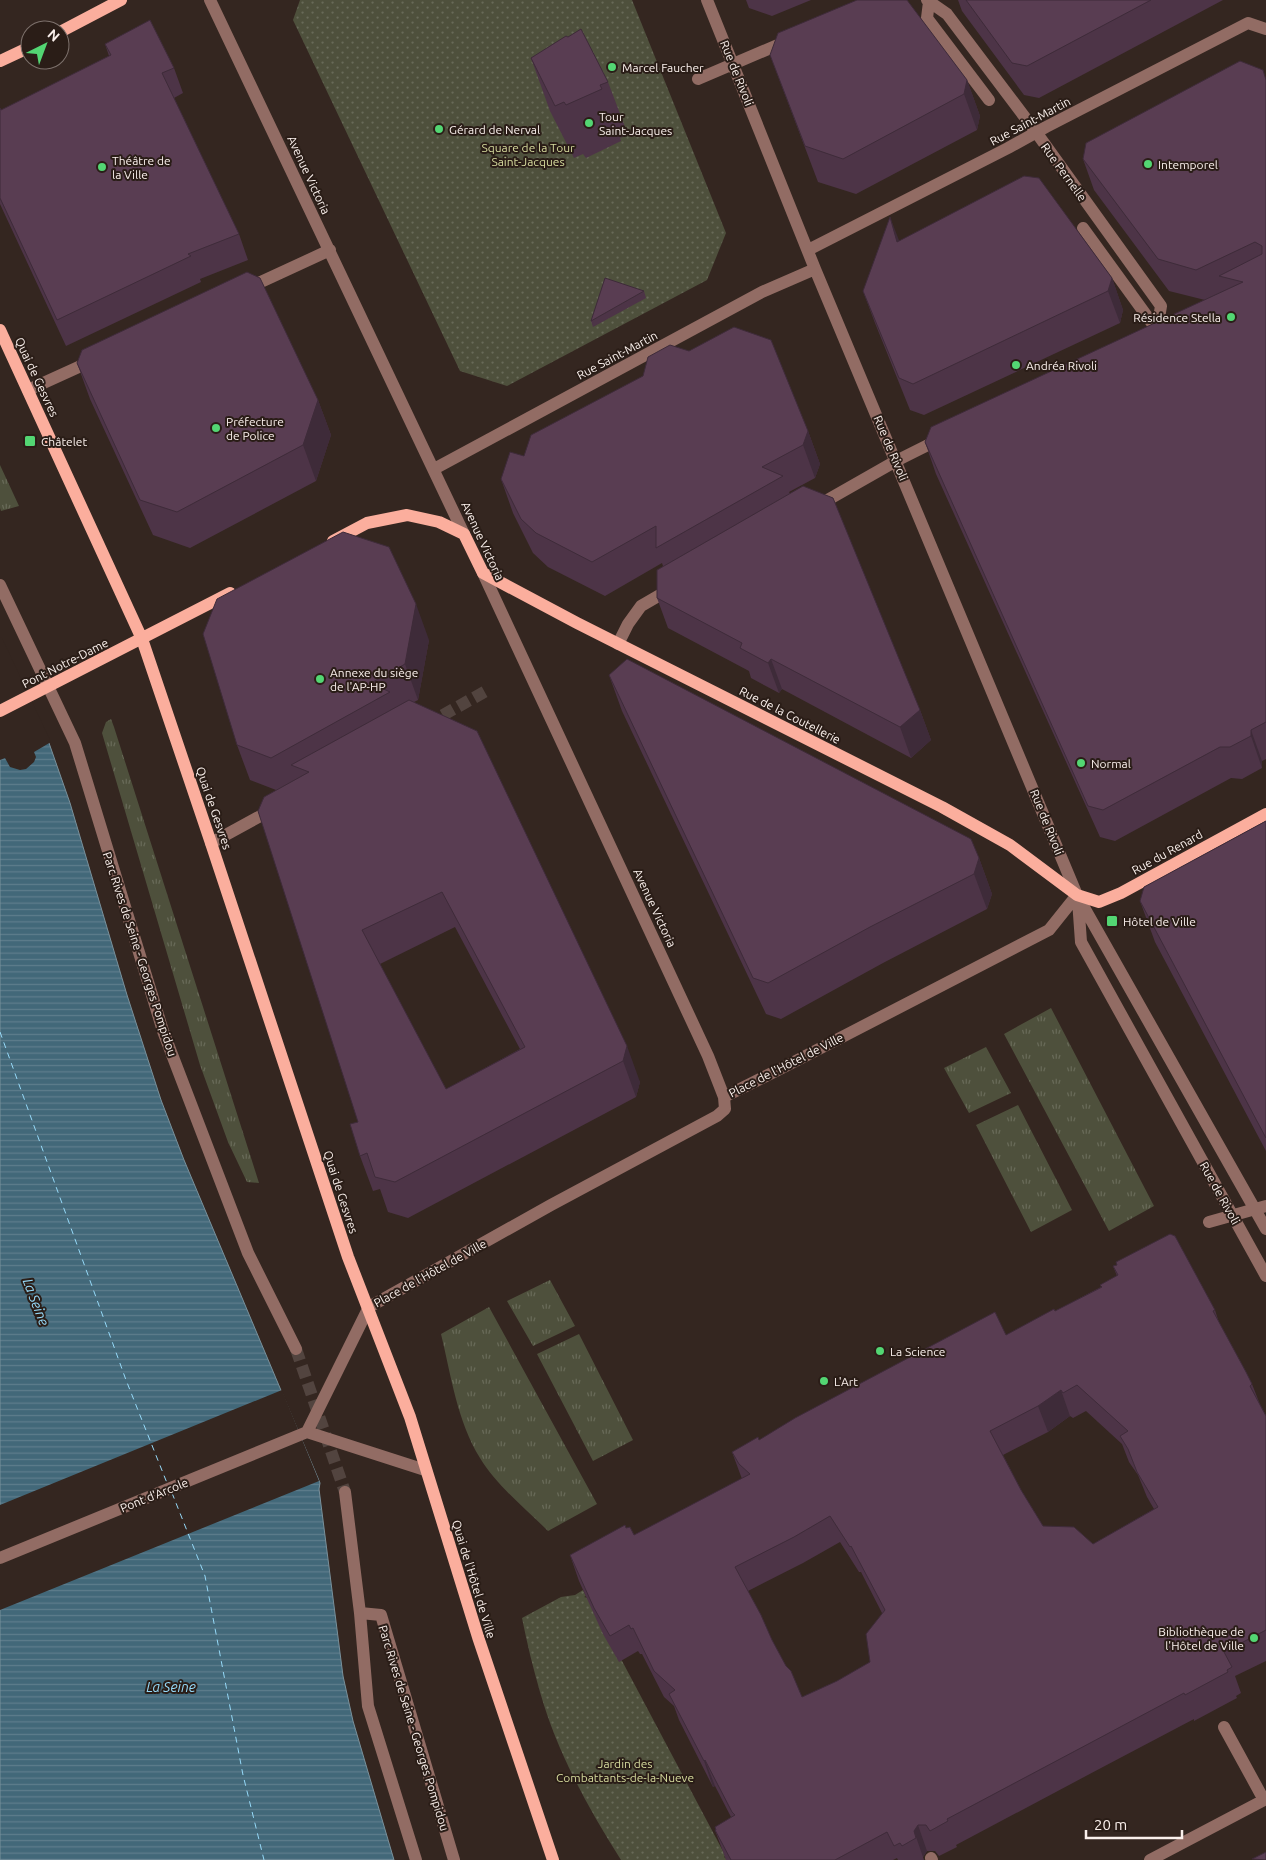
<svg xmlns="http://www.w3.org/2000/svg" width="1266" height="1860" viewBox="0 0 1266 1860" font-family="Ubuntu,sans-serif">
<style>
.grass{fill:url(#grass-tufts)}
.park{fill:url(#park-dots)}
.water{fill:url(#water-rules);stroke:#79919c}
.pier{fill:#342620}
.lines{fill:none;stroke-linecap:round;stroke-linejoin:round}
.ferry{stroke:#96daf9;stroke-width:1;stroke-dasharray:6 5;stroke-linecap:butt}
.minor-tunnel{stroke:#52443f;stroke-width:12;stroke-dasharray:12 6;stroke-linecap:butt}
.minor{stroke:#926c64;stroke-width:12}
.major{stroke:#fbae9d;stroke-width:12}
.wall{fill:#4d3447;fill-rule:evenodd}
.shaded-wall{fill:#3e2b39}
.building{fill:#593d52;stroke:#3e2b39;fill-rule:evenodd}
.poi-dot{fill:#53d673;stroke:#2a1d17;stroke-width:2}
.labels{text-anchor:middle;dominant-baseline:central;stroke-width:4;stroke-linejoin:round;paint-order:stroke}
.poi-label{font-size:12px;fill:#faf0ec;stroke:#2a1d17;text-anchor:start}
.street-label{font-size:12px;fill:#faf0ec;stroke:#2a1d17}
.park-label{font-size:12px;fill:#d5da9d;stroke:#2a1d17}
.water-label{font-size:14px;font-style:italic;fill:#96daf9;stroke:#2a1d17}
</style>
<defs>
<pattern id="grass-tufts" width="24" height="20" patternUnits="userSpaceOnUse" patternTransform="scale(1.25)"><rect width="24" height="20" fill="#4e503c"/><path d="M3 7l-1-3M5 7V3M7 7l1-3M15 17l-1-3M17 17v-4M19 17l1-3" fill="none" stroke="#686a58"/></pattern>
<pattern id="park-dots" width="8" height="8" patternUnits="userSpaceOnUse" patternTransform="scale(1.25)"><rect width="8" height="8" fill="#4e503c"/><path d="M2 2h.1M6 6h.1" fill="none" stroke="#686a58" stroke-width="1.8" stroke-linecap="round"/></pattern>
<pattern id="water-rules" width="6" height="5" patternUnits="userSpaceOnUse" patternTransform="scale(1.25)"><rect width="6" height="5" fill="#426879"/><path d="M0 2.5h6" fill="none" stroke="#5e7e8c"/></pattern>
</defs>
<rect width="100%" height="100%" fill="#342620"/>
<!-- grass -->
<path class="grass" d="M 0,465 L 19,506 L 1,511 L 0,508 Z
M 111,719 L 114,727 L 259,1183 L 247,1182 L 228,1142 L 200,1065 L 102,733 L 106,722 Z
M 1051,1008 L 1154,1206 L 1109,1231 L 1004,1034 Z
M 986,1047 L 1011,1093 L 969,1113 L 944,1068 Z
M 1018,1105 L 1072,1210 L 1031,1232 L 976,1125 Z
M 550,1280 L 575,1326 L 533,1346 L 507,1301 Z
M 489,1307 L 597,1504 L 548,1531 C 525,1508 497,1486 480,1458 C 457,1421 451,1375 441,1334 Z
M 579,1334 L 633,1440 L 593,1461 L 537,1354 Z"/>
<!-- park -->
<path class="park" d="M 300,0 L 632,0 L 726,233 L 707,280 L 507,386 L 460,371 L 293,20 Z
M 583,1590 L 586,1596 L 584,1597 L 588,1598 L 612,1645 L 611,1647 L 621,1659 L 724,1853 L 726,1855 L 724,1857 L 728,1860 L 621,1860 C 588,1808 557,1752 540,1692 C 533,1668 527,1643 522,1618 L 561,1597 L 575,1595 Z"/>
<!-- water -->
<path class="water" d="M 0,639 L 49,743 L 70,803 L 127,995 L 161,1100 L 184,1160 L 320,1483 L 319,1489 L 343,1676 L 353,1721 L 394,1860 L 0,1860 Z"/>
<!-- pier -->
<path class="pier" d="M 0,637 L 2,638 L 51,742 L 34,752 L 36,757 L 34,762 L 26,769 L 20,770 L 10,767 L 5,758 L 0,760 Z
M 282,1390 L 319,1481 L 0,1610 L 0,1505 Z"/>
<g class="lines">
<!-- ferry -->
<path class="ferry" d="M 0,1032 L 126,1380 L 167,1483
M 172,1493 L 205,1576 L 243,1775 L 264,1860"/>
<!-- minor-tunnel -->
<path class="minor-tunnel" d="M 427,724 L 486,691
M 296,1349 L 345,1492"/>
<!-- minor -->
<path class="minor" d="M 210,0 L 464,534
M 707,0 L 815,269 L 1077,895 L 1266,1229
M 927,0 L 947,14 L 1036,132 L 1161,306 L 1157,330
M 929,2 L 927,18 L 989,100
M 698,79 L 787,41
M 1083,228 L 1157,330
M 808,250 L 1008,148 L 1046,127 L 1248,23 L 1266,29
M 248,288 L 330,250
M 28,390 L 94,360
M 434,469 L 762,292 L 815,269
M 817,506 L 896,461 L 940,439
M 0,585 L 75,743 L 163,1031 L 248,1253 L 296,1349
M 618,644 L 628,624 L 641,606 L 672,588
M 211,843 L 275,808
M 1078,900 L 1081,942 L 1266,1276
M 724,1097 L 786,1066 L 1049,930 L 1077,895
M 1209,1222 L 1266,1206
M 307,1432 L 425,1470
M 345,1492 L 360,1613 L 368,1706 L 416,1860
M 0,1558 L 307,1432 L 369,1307 L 551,1205 L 717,1116 L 725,1109 L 724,1097 L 708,1056 L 483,573
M 360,1613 L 381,1615 L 454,1860
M 1224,1727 L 1264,1800
M 931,1858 L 932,1860
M 1150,1860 L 1266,1799"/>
<!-- major -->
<path class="major" d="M 60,32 L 121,0
M 0,61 L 30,47
M 0,330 L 142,639 L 211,843 L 348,1257 L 410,1417 L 478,1637 L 553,1860
M 333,541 L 367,523 L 407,515 L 439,522 L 464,534 L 483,573 L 577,623 L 942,807 L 1010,845 L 1077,895 L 1099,902 L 1121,893 L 1266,814
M 0,711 L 230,593"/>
</g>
<!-- wall -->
<path class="wall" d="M 746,0 L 811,0 L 772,16 L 749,8 Z
M 958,0 L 1223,0 L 1039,98 L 1024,95 L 962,11 Z
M 105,44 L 174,68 L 183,93 L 174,98 L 239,234 L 248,260 L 200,279 L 201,282 L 66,346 L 0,204 L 0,108 L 1,110 L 109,56 Z
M 770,55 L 967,80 L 980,116 L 977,130 L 856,194 L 818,182 Z
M 531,58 L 608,82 L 628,135 L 620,138 L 621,141 L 586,158 L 583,154 L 574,158 L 550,111 Z
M 1266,80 L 1266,759 L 1262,761 L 1262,768 L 1242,779 L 1231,778 L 1115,841 L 1100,837 L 936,474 L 925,442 L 1205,300 L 1169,291 L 1094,190 L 1083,159 Z
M 899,241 L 1112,278 L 1123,310 L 1120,323 L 924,415 L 910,410 L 875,323 L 863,291 Z
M 644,291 L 646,298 L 593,327 L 591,321 Z
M 77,363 L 318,400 L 331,435 L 316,481 L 190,548 L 153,535 L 90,399 Z
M 808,431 L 820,464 L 815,478 L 789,492 L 920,710 L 931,740 L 911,758 L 782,689 L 779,693 L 751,678 L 749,671 L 668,628 L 657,598 L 663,566 L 662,563 L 605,596 L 548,567 L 533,553 L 513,513 L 501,479 L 524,456 Z
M 429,640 L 418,700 L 414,702 L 640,1082 L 636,1097 L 408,1218 L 388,1212 L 380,1189 L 373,1191 L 360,1156 L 358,1122 L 276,790 L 250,780 L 237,745 ZM 455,927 L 520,1049 L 446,1089 L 380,964 Z
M 609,675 L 979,858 L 992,894 L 987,909 L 883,963 L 781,1019 L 766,1014 L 622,711 Z
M 1266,821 L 1266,1151 L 1155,942 L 1140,901 Z
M 1113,1266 L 1215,1310 L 1220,1326 L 1252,1384 L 1259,1402 L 1266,1416 L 1266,1661 L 1235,1676 L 1241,1693 L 1236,1696 L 1237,1698 L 1194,1721 L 1194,1719 L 1101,1768 L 956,1845 L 957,1847 L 939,1856 L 935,1851 L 927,1851 L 923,1857 L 924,1860 L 898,1860 L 897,1858 L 893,1860 L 726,1860 L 715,1830 L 731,1817 L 715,1786 L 713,1787 L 679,1720 L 674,1706 L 664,1697 L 642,1654 L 640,1654 L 638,1651 L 619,1662 L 603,1634 L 579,1581 L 570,1555 L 626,1528 L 634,1535 L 742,1479 L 732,1452 L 1006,1335 L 1055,1311 L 1101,1287 L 1100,1285 L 1117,1276 ZM 1086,1411 L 1122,1444 L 1129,1462 L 1138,1475 L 1147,1497 L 1154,1509 L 1093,1544 L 1043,1526 L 1021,1490 L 1003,1455 L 1048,1432 L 1070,1416 L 1073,1418 ZM 840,1542 L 859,1572 L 861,1572 L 882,1613 L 870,1662 L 837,1681 L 802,1697 L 772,1640 L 748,1591 L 803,1563 Z"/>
<!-- shaded-wall -->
<path class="shaded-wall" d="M 967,80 L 980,116 L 977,130 L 964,94 Z
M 890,217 L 902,248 L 897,242 Z
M 1112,278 L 1123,310 L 1120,323 L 1108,291 Z
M 318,400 L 331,435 L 316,481 L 303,445 Z
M 808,431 L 820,464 L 815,478 L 803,445 Z
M 416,604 L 429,640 L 418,700 L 405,664 Z
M 771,659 L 782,689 L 779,693 L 768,663 Z
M 920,710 L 931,740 L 911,758 L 900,727 Z
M 1251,730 L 1262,761 L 1262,768 L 1251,736 Z
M 979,858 L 992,894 L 987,909 L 974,874 Z
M 627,1046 L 640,1082 L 636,1097 L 623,1061 Z
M 1061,1390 L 1070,1416 L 1048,1432 L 1038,1406 Z
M 705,1760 L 715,1786 L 713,1787 L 704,1761 Z
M 918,1825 L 927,1851 L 923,1857 L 924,1860 L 914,1831 Z"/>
<!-- building -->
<path class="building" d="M 857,0 L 907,0 L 967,80 L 964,94 L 843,159 L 805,146 L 770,55 L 778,33 Z
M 966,0 L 1151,0 L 1027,66 L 1012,63 Z
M 150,20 L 174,68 L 162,73 L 239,234 L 188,254 L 191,256 L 57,320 L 0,198 L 0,108 L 1,110 L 111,55 L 105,44 Z
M 581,29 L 608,82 L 600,85 L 602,89 L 566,105 L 564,102 L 555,106 L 531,58 L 566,36 L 568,37 Z
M 1240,61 L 1263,70 L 1266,80 L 1266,722 L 1251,730 L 1251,736 L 1230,747 L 1220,747 L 1103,810 L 1088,806 L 925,442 L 931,427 L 1243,282 L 1219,276 L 1262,254 L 1262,246 L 1255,242 L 1196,270 L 1158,259 L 1083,159 L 1086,143 Z
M 1024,176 L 1039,178 L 1112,278 L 1108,291 L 913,384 L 899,378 L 863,291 L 890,217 L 897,242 Z
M 247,272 L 260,278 L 318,400 L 303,445 L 177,512 L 140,500 L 77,363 L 82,350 Z
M 605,278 L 644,291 L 591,321 Z
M 734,327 L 771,340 L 808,431 L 803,445 L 762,467 L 783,476 L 656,548 L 656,526 L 592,562 L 536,533 L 521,519 L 501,479 L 510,452 L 524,456 L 531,435 L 643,376 L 648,357 L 670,345 L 689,351 Z
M 803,486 L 833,498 L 920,710 L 900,727 L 771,659 L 768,663 L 740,648 L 742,643 L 657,598 L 657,570 Z
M 343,532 L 389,547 L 416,604 L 405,664 L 371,683 L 390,692 L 271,758 L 237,745 L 203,634 L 217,599 Z
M 627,659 L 971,839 L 979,858 L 974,874 L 870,927 L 768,983 L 753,978 L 609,675 Z
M 409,700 L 477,731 L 627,1046 L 623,1061 L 395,1182 L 375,1177 L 367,1153 L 360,1156 L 350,1124 L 358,1122 L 258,811 L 264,797 L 309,772 L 291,765 ZM 442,892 L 525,1047 L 446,1089 L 362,930 Z
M 1266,821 L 1266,1138 L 1140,901 L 1144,887 Z
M 1170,1234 L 1175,1236 L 1215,1310 L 1213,1311 L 1246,1372 L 1252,1384 L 1250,1386 L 1266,1416 L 1266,1630 L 1224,1652 L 1232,1667 L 1227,1670 L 1228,1672 L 1185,1695 L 1184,1693 L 1092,1742 L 947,1819 L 948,1821 L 930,1831 L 926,1825 L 918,1825 L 914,1831 L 916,1838 L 902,1846 L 900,1843 L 894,1846 L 887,1832 L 835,1860 L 731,1860 L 715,1830 L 716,1830 L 715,1827 L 735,1815 L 732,1812 L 705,1760 L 704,1761 L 669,1694 L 675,1690 L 654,1671 L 633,1628 L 631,1629 L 629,1625 L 610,1636 L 594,1608 L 570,1555 L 625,1525 L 626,1528 L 630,1527 L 634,1535 L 750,1474 L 739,1464 L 732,1452 L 758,1437 L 759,1440 L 795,1418 L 995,1312 L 1006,1335 L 1054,1309 L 1055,1311 L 1102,1287 L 1100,1285 L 1118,1275 L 1113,1266 L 1117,1265 L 1116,1262 ZM 1077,1385 L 1128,1431 L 1120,1436 L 1128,1449 L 1137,1472 L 1158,1507 L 1093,1544 L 1074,1527 L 1043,1526 L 1021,1490 L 990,1431 L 1038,1406 L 1061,1390 L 1063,1393 ZM 830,1516 L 850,1547 L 851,1546 L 885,1610 L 866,1634 L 870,1662 L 837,1681 L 802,1697 L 791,1671 L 786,1666 L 772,1640 L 761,1615 L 735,1567 L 794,1537 Z
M 1266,1852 L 1266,1860 L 1252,1859 Z"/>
<!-- markers -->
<g class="poi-dot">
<circle cx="612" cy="67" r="5"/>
<circle cx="589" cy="123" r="5"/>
<circle cx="439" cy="129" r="5"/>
<circle cx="1148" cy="164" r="5"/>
<circle cx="102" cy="167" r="5"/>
<circle cx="1231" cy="317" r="5"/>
<circle cx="1016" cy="365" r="5"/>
<circle cx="216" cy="428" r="5"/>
<rect x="24" y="435" width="12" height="12" rx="2.5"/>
<circle cx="320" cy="679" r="5"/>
<circle cx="1081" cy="763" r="5"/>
<rect x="1106" y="915" width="12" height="12" rx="2.5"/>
<circle cx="880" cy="1351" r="5"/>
<circle cx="824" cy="1381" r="5"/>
<circle cx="1254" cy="1638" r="5"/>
</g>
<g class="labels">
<!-- poi labels -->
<g class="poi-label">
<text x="622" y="67">Marcel Faucher</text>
<text x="599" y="116">Tour<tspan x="599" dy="14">Saint-Jacques</tspan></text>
<text x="449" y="129">Gérard de Nerval</text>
<text x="112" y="160">Théâtre de<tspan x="112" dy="14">la Ville</tspan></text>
<text x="1158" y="164">Intemporel</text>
<text x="1221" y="317" text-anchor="end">Résidence Stella</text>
<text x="1026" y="365">Andréa Rivoli</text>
<text x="226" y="421">Préfecture<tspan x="226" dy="14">de Police</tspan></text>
<text x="41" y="441">Châtelet</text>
<text x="330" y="672">Annexe du siège<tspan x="330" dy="14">de l'AP-HP</tspan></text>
<text x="1091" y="763">Normal</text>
<text x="1123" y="921">Hôtel de Ville</text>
<text x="890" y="1351">La Science</text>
<text x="834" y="1381">L'Art</text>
<text x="1244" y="1631" text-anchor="end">Bibliothèque de<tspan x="1244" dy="14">l'Hôtel de Ville</tspan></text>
</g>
<!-- street labels -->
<g class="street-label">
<text transform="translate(737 73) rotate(68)">Rue de Rivoli</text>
<text transform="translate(1030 121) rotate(-28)">Rue Saint-Martin</text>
<text transform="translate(1064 172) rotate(54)">Rue Pernelle</text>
<text transform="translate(309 175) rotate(65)">Avenue Victoria</text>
<text transform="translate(617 355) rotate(-28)">Rue Saint-Martin</text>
<text transform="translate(37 377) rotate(65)">Quai de Gesvres</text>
<text transform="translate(891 448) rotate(67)">Rue de Rivoli</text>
<text transform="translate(483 541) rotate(65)">Avenue Victoria</text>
<text transform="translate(65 663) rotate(-27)">Pont Notre-Dame</text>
<text transform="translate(790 715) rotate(27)">Rue de la Coutellerie</text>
<text transform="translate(214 808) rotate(71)">Quai de Gesvres</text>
<text transform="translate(1047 822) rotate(68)">Rue de Rivoli</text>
<text transform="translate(1167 852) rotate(-29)">Rue du Renard</text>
<text transform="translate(655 908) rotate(65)">Avenue Victoria</text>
<text transform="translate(140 954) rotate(72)">Parc Rives de Seine - Georges Pompidou</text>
<text transform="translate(786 1065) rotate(-27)">Place de l'Hôtel de Ville</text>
<text transform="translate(341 1192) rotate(72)">Quai de Gesvres</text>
<text transform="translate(1220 1193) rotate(61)">Rue de Rivoli</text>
<text transform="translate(430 1273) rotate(-29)">Place de l'Hôtel de Ville</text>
<text transform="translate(154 1495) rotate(-22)">Pont d'Arcole</text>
<text transform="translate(474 1579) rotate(73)">Quai de l'Hôtel de Ville</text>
<text transform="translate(414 1728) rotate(73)">Parc Rives de Seine - Georges Pompidou</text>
</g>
<!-- park labels -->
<g class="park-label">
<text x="528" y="147">Square de la Tour<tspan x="528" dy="14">Saint-Jacques</tspan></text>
<text x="625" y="1763">Jardin des<tspan x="625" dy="14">Combattants-de-la-Nueve</tspan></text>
</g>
<!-- water labels -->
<g class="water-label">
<text transform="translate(36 1302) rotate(69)">La Seine</text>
<text x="171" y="1687">La Seine</text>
</g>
</g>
<!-- north arrow -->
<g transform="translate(45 45) rotate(42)"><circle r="24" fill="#2a1d17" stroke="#7d716c"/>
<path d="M0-4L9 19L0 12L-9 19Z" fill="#53d673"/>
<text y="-8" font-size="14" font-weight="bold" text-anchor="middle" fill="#faf0ec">N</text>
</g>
<!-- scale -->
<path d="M1086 1830v8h96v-8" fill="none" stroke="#faf0ec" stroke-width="2.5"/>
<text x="1094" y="1830" font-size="15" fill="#faf0ec" stroke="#2a1d17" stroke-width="4" paint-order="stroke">20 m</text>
</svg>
